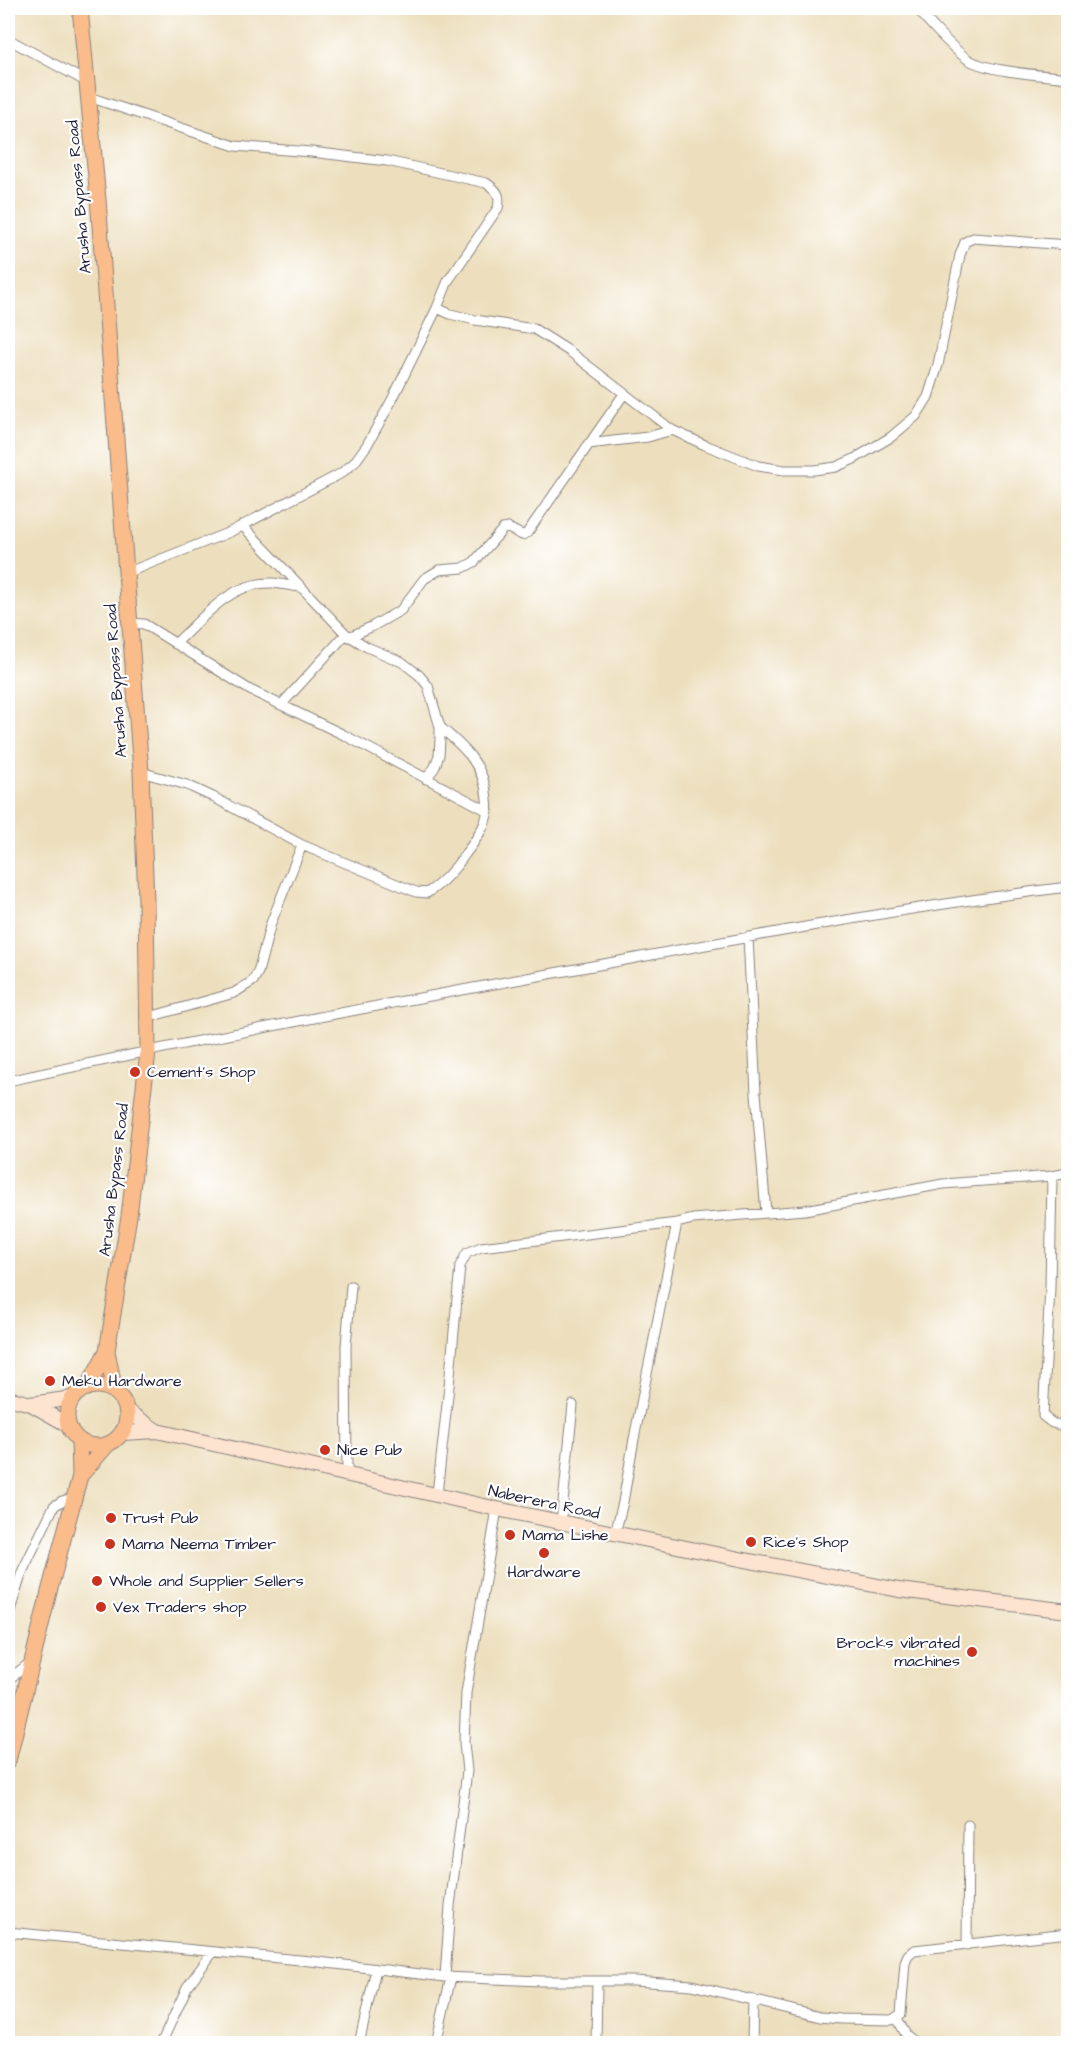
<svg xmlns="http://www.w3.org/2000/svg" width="1076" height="2051" viewBox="0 0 1076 2051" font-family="'Architects Daughter',sans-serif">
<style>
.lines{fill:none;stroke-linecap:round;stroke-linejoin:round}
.street-casing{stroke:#88807c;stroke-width:11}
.secondary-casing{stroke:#88807c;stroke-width:16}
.primary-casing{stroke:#88807c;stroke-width:17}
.street{stroke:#fff;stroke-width:9}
.secondary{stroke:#fde4d1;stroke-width:14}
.primary{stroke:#fabc8b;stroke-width:15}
.poi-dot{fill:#c8321e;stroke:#fff;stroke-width:2}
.labels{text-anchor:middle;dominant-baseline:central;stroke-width:4.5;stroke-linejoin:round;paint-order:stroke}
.street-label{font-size:16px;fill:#22223b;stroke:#fff}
.poi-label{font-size:16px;fill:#22223b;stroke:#fff;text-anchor:start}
</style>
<rect width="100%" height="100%" fill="#fff"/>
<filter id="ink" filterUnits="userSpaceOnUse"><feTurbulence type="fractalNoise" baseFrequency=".0167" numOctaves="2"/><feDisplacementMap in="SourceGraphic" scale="12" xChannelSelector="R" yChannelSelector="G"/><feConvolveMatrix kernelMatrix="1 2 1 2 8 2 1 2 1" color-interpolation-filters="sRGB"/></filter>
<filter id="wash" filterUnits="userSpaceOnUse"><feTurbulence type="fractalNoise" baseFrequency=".008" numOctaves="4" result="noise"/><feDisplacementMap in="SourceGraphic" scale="24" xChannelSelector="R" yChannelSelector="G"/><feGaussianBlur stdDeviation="1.35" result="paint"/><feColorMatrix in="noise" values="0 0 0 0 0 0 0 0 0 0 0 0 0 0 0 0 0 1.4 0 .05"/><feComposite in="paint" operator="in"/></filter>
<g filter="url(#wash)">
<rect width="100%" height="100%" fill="#eddfbd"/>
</g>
<g filter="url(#ink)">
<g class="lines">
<!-- street casing -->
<g class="street-casing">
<path id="street" d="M 917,8 C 927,21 955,51 969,60 C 990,72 1043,75 1068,78
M 8,39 L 87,82
M 89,97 L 235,146 L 311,152 L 387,161 L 486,183 C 497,190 501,195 498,208 L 448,281 L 437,308 L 450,314 L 475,320 L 534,329 L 569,351 L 672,430 L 705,445 L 758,466 L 784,470 L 814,470 L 836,467 L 854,459 L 891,437 L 916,416 L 928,397 L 938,365 L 960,255 L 965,242 L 973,238 L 1068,245
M 588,444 L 648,437 L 672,430
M 242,525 L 346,634 L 367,647 L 402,662 L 419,675 L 428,686 L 440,727 L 440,740 L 439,755 L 435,767 L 426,779
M 126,573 L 230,532 L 340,474 L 354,463 L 367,445 L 392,400 L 437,308
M 129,623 L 144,624 L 250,690 L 344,735 L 488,811
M 349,637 L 373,626 L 401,610 L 424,579 L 439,570 L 463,568 L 474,562 L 503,529 L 508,528 L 522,535 L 527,533 L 624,394
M 175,644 C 203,618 231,581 273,583 C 282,584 291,586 301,587
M 281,705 L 346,634
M 141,772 L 187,785 L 213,797 L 302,845 L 416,892 L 427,893 C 443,883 455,869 466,853 C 473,844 481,833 485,822 C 488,814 488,806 487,799 C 485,766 464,747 440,727
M 748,937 L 756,1093 L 766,1213
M 146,1018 L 234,993 L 253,981 L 258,972 L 271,923 L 302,845
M 8,1081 C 203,1038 401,1001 598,965 C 754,936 911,906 1068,887
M 1052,1176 L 1050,1288 L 1043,1416 L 1052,1423 L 1068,1427
M 347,1474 L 346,1346 L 351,1286
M 437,1494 L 449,1386 L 460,1266 L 467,1253 L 481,1247 L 677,1223 L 693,1219 L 805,1210 L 943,1184 L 1052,1176 L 1068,1173
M 561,1522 L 573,1405
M 615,1534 L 623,1502 L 634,1439 L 677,1223
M 8,1617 L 22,1572 L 54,1506 L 62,1501 L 73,1498
M 8,1680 L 32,1661
M 8,1708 L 16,1724
M 8,1932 L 310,1961 L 445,1977 L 540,1981 L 634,1981 L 692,1985 L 820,2017 L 841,2019 L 892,2020 L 901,2014 L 905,1962 L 908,1955 L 914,1950 L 1068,1933
M 967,1945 L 968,1825
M 445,1977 L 450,1906 L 467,1771 L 464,1743 L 466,1693 L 497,1509
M 897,2018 L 906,2035 L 917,2044
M 161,2044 L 187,1987 L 213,1952
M 359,2044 L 376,1969
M 436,2044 L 451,1977
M 596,2044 L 597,1981
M 752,2044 L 753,2000"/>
</g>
<!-- secondary casing -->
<g class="secondary-casing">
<path id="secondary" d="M 8,1398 L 31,1404 L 68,1425
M 31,1404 L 73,1398
M 126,1410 L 157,1431
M 122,1433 L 157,1431 L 497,1509 L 740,1559 L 899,1590 L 1068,1611"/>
</g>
<!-- primary casing -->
<g class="primary-casing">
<path id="primary" d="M 80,8 L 98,199 L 141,772 L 146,901 L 148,1052 L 129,1216 L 107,1351 L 115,1392
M67 1416a30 30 0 1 1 60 0a30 30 0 1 1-60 0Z
M 87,1388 L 107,1351
M 80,1476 L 108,1444
M 8,1761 L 49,1592 L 80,1476 L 79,1440"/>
</g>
<!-- street -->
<use href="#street" class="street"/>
<!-- secondary -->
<use href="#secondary" class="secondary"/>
<!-- primary -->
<use href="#primary" class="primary"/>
</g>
</g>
<!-- markers -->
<g class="poi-dot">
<circle cx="135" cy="1072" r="6"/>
<circle cx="50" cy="1381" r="6"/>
<circle cx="325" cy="1450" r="6"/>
<circle cx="111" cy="1518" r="6"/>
<circle cx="510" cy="1535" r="6"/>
<circle cx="751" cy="1542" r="6"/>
<circle cx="110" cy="1544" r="6"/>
<circle cx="544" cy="1553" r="6"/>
<circle cx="97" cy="1581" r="6"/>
<circle cx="101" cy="1607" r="6"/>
<circle cx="972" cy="1652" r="6"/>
</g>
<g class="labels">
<!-- street labels -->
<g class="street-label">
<text transform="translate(79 197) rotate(-95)">Arusha Bypass Road</text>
<text transform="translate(116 681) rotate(-94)">Arusha Bypass Road</text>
<text transform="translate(114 1180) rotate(-83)">Arusha Bypass Road</text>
<text transform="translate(544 1502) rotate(12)">Naberera Road</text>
</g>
<!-- poi labels -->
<g class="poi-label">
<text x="147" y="1072">Cement's Shop</text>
<text x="62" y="1381">Meku Hardware</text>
<text x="337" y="1450">Nice Pub</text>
<text x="123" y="1518">Trust Pub</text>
<text x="522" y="1535">Mama Lishe</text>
<text x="763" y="1542">Rice's Shop</text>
<text x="122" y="1544">Mama Neema Timber</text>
<text x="544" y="1572" text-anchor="middle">Hardware</text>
<text x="109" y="1581">Whole and Supplier Sellers</text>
<text x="113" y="1607">Vex Traders shop</text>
<text x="960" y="1643" text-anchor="end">Brocks vibrated<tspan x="960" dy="18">machines</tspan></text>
</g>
</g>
<!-- margin -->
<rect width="1076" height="2051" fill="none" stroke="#fff" stroke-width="30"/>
</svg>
